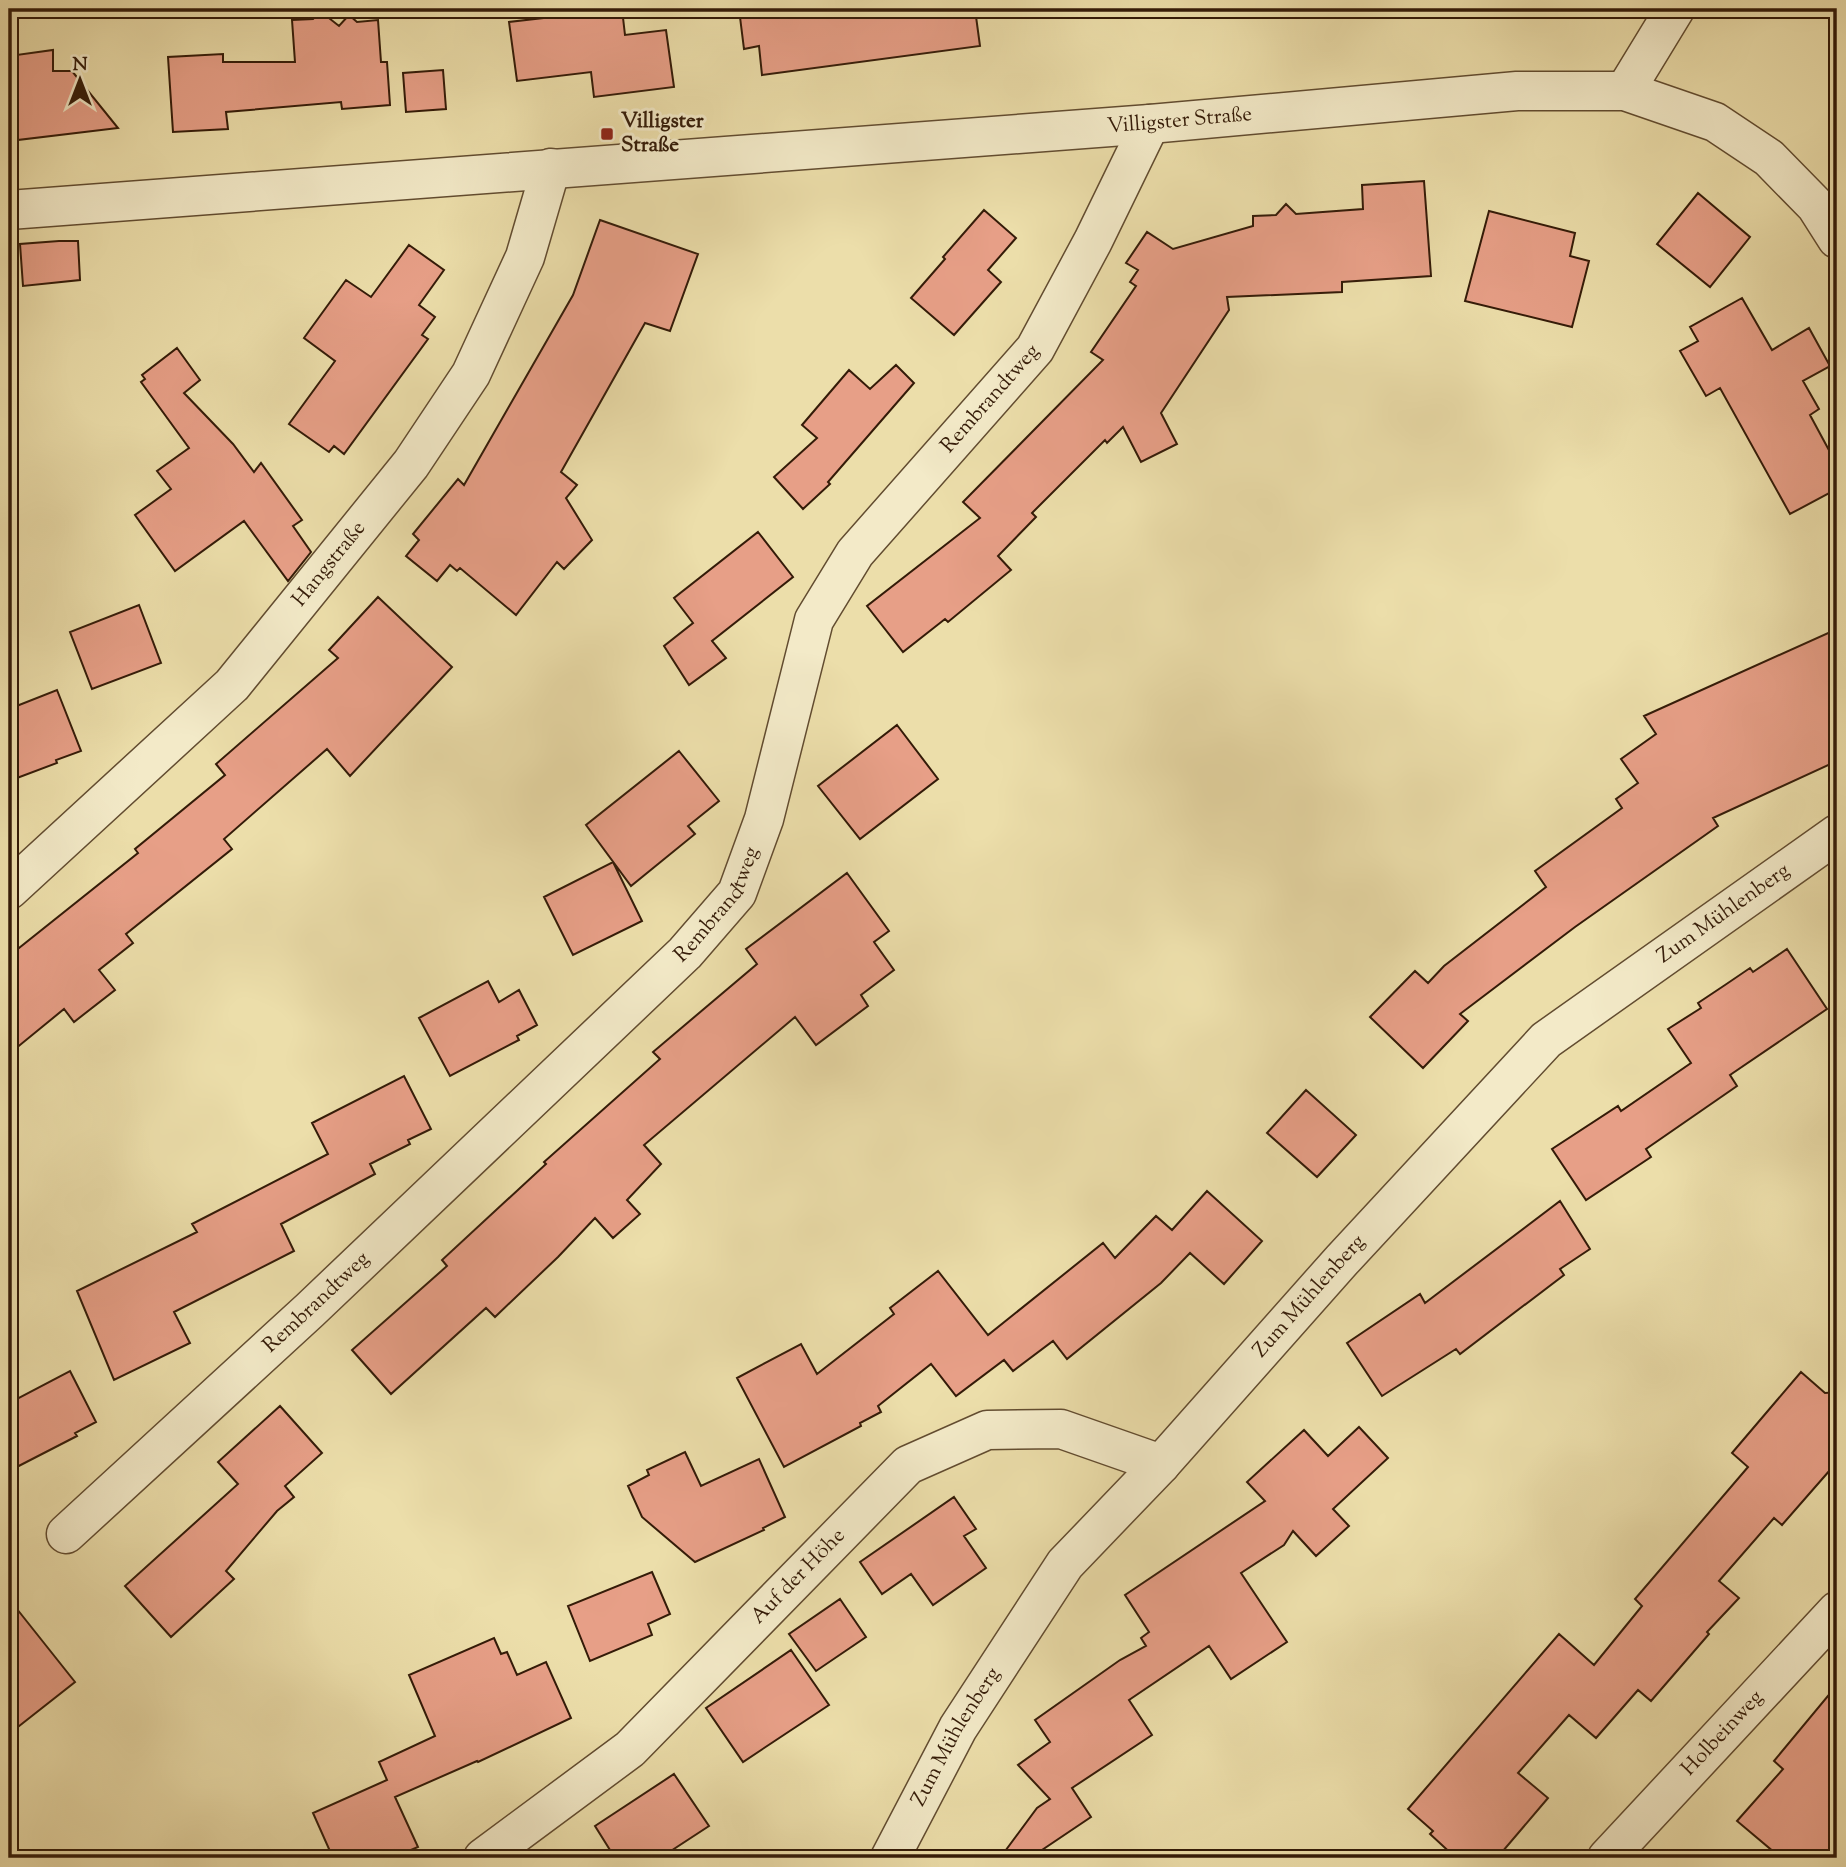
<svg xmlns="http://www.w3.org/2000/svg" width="1846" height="1867" viewBox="0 0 1846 1867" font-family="'Sorts Mill Goudy',serif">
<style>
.building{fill:#e79f87;stroke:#341b08;stroke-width:2}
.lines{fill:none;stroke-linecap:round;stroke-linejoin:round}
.street-casing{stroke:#624c30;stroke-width:41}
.street{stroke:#f3eac8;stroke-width:38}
.poi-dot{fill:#8f2418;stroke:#f3eac8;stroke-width:2.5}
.labels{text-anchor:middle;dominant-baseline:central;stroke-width:6;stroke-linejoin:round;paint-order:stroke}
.street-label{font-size:21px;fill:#341b08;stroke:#f3eac8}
.poi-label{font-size:21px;font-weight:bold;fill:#341b08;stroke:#f3eac8;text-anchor:start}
</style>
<rect width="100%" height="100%" fill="#ecdeaa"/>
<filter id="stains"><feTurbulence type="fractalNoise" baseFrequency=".00286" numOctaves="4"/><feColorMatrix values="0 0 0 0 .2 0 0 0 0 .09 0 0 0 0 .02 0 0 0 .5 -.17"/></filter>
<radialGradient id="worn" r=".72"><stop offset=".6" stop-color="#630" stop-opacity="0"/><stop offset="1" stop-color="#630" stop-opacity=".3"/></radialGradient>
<!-- building -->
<path class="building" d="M 622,9 L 625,35 L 666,30 L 674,87 L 594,97 L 591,72 L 517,81 L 509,22 Z
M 739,9 L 975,9 L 980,46 L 762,75 L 759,46 L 744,49 Z
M 320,11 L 339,26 L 349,15 L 357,22 L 378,20 L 381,62 L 387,62 L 390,105 L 342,109 L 341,102 L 226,112 L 228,129 L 173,132 L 168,57 L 223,54 L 223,62 L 295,62 L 292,20 L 313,19 Z
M 53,50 L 53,71 L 72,71 L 118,128 L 9,141 L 9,56 Z
M 443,70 L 446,109 L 406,112 L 403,73 Z
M 1424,181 L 1431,276 L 1342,282 L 1342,292 L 1227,297 L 1229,310 L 1161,413 L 1177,444 L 1141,462 L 1123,427 L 1107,443 L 1105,440 L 1032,513 L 1036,517 L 998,556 L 1011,570 L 948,622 L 945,619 L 903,652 L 867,606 L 980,518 L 963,502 L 1103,360 L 1091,352 L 1136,286 L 1130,282 L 1138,270 L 1126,263 L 1147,232 L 1173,249 L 1253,226 L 1253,216 L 1276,215 L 1286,204 L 1296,214 L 1363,209 L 1362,185 Z
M 1698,193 L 1750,237 L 1710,287 L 1657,244 Z
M 984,210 L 1016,238 L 988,270 L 1001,282 L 954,335 L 911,298 L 945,259 L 943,257 Z
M 1489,211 L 1575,233 L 1570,256 L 1589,261 L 1572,327 L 1465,301 Z
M 600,220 L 698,254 L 670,331 L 645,323 L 561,472 L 577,485 L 566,498 L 592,540 L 564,569 L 557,562 L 516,615 L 460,568 L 457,571 L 450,565 L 437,581 L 406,556 L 419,540 L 413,534 L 458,479 L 464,485 L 573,295 Z
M 59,241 L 78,241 L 80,280 L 23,286 L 20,244 Z
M 409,245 L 444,270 L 419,305 L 435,317 L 422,335 L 428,339 L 344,454 L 334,446 L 329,452 L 289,424 L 335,361 L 304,338 L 346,280 L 371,297 Z
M 1742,298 L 1772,350 L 1809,328 L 1830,366 L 1803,381 L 1819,409 L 1810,415 L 1837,465 L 1837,489 L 1790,514 L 1720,388 L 1706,396 L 1680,351 L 1698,341 L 1690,327 Z
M 177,348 L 200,380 L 184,393 L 233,444 L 254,472 L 261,463 L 302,520 L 293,526 L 311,552 L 288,581 L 244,521 L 175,571 L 135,515 L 171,489 L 157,471 L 189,448 L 141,382 L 145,379 L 142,375 Z
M 896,365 L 914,383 L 828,482 L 830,484 L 803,509 L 774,477 L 817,438 L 802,425 L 849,370 L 870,389 Z
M 758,532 L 793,577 L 712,641 L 726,658 L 689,685 L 664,646 L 693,623 L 674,598 Z
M 378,597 L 452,667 L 350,776 L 327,749 L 224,839 L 232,849 L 126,934 L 133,943 L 99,970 L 115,990 L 74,1022 L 64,1009 L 9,1054 L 9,956 L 138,853 L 135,849 L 225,775 L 216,764 L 338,658 L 329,650 Z
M 139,605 L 161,663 L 92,689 L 70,632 Z
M 1837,629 L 1837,761 L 1713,818 L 1718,826 L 1575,927 L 1460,1014 L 1468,1021 L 1423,1068 L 1370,1017 L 1415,971 L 1428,983 L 1444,966 L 1546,887 L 1535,871 L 1622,808 L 1616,799 L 1638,783 L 1621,759 L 1656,734 L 1644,716 Z
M 57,690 L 81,751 L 56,760 L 57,763 L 9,781 L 9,709 Z
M 897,725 L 938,779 L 860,839 L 818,786 Z
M 679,751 L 719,801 L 688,826 L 695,834 L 631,886 L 586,825 Z
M 613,862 L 642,921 L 573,955 L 544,897 Z
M 847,873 L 889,931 L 874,942 L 894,970 L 861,995 L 868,1006 L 816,1045 L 795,1017 L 644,1145 L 661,1164 L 627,1200 L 640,1214 L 613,1238 L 595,1218 L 558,1257 L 495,1317 L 486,1308 L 391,1394 L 352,1350 L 447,1266 L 442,1260 L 546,1164 L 544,1162 L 660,1059 L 653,1052 L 757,964 L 746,949 Z
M 1787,949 L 1827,1009 L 1730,1075 L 1737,1086 L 1646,1149 L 1651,1157 L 1586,1200 L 1552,1149 L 1618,1106 L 1621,1111 L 1691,1063 L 1668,1029 L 1701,1008 L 1698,1003 L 1725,985 L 1750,968 L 1753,972 Z
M 488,981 L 499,1002 L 519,990 L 537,1025 L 517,1036 L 519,1040 L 450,1076 L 419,1018 Z
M 404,1076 L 431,1129 L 408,1140 L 410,1144 L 370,1164 L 375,1174 L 281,1224 L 294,1251 L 174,1312 L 190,1343 L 114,1380 L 77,1291 L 197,1232 L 192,1224 L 328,1154 L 312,1123 Z
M 1306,1090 L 1356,1135 L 1317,1177 L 1267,1133 Z
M 1207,1191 L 1262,1241 L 1224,1284 L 1190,1253 L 1161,1283 L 1067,1359 L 1053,1341 L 1013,1371 L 1004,1360 L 956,1396 L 931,1364 L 878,1406 L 881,1412 L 860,1423 L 861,1426 L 784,1467 L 737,1378 L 801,1344 L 817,1374 L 894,1314 L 890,1308 L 938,1271 L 988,1335 L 1103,1243 L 1115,1258 L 1156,1216 L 1172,1230 Z
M 1560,1201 L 1590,1249 L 1560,1269 L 1564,1275 L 1460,1354 L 1456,1349 L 1382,1396 L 1347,1343 L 1420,1294 L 1425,1303 Z
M 70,1371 L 96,1422 L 75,1433 L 77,1436 L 9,1471 L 9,1403 Z
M 1801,1372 L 1825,1393 L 1837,1392 L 1837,1462 L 1782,1525 L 1774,1518 L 1719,1581 L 1739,1598 L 1707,1632 L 1709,1634 L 1651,1701 L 1638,1690 L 1596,1738 L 1569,1715 L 1518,1773 L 1548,1798 L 1497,1858 L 1456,1858 L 1430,1834 L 1433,1831 L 1408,1809 L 1559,1634 L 1594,1665 L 1642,1606 L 1635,1599 L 1748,1467 L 1732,1453 Z
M 280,1406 L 322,1453 L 285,1486 L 294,1497 L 277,1511 L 226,1571 L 234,1579 L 171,1637 L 125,1586 L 238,1484 L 218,1462 Z
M 1359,1427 L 1388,1458 L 1333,1509 L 1349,1526 L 1316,1556 L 1293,1531 L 1284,1545 L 1241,1573 L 1287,1642 L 1231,1679 L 1209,1646 L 1129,1700 L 1152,1735 L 1072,1788 L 1091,1817 L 1030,1858 L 1000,1858 L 1037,1808 L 1050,1799 L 1018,1765 L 1050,1742 L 1035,1720 L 1120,1660 L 1146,1646 L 1141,1638 L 1149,1632 L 1125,1595 L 1265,1501 L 1247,1482 L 1304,1430 L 1328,1456 Z
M 685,1452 L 701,1486 L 759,1459 L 785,1517 L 763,1528 L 764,1530 L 695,1562 L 642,1517 L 628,1486 L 649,1475 L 647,1470 Z
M 954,1497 L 976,1529 L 964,1536 L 986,1568 L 933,1605 L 911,1574 L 882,1594 L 860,1562 Z
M 652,1572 L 670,1614 L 648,1624 L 652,1635 L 590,1661 L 568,1606 Z
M 9,1599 L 75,1682 L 9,1734 Z
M 840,1599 L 866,1637 L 816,1671 L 789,1634 Z
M 494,1638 L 501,1654 L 507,1652 L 517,1675 L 546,1662 L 571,1718 L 478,1762 L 477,1761 L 395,1797 L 418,1847 L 392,1858 L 333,1858 L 313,1813 L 387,1780 L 379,1762 L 435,1736 L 409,1675 Z
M 791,1650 L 829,1705 L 743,1762 L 706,1708 Z
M 1837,1685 L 1837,1858 L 1781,1858 L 1737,1821 L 1783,1769 L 1774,1761 Z
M 674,1774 L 709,1826 L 660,1858 L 615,1858 L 595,1826 Z"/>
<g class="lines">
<!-- street casing -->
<g class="street-casing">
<g id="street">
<path d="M 1625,91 L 1675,9"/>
<path id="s1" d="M 9,210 L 1150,124 L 1517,91 L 1625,91 L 1715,122 L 1769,158 L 1816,206 L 1837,239"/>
<path id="s2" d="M 9,890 L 232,685 L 411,464 L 471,374 L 525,257 L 551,168"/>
<path id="s3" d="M 66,1534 L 310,1310 L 685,953 L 737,893 L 764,819 L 814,620 L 855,553 L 1035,349 L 1093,241 L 1150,124"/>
<path id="s4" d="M 483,1858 L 630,1749 L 908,1465 L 987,1430 L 1061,1429 L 1161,1464"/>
<path id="s5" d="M 890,1858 L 958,1728 L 1065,1564 L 1161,1464 L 1342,1260 L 1546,1040 L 1837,834"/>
<path id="s6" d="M 1607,1858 L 1837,1611"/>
</g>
</g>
<!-- street -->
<use href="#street" class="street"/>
</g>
<!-- markers -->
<rect class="poi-dot" x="600" y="127" width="14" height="14" rx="3.5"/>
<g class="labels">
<!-- street labels -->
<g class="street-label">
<text stroke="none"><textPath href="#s1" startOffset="1174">Villigster Straße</textPath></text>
<text stroke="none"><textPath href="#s3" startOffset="1496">Rembrandtweg</textPath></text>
<text stroke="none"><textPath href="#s2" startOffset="458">Hangstraße</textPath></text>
<text stroke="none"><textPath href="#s3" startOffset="908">Rembrandtweg</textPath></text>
<text stroke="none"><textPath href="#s5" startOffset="1272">Zum Mühlenberg</textPath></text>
<text stroke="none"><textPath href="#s5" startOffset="705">Zum Mühlenberg</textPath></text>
<text stroke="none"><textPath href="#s3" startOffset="341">Rembrandtweg</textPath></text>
<text stroke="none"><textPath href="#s4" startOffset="424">Auf der Höhe</textPath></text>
<text stroke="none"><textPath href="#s6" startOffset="170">Holbeinweg</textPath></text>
<text stroke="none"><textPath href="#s5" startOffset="138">Zum Mühlenberg</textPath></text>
</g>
<!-- poi labels -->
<g class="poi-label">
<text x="621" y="122">Villigster<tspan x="621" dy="24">Straße</tspan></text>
</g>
</g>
<!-- margin -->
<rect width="1846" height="1867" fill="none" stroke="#ecdeaa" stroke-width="35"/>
<rect x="10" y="10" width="1825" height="1846" fill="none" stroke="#341b08" stroke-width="3.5"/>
<rect x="18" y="18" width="1811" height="1832" fill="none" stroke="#341b08" stroke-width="2"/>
<!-- north arrow -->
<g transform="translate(80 80)" stroke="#f3eac8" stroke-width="5" paint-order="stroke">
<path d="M0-5L12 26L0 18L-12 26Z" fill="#341b08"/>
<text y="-10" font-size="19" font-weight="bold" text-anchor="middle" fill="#341b08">N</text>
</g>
<rect width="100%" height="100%" filter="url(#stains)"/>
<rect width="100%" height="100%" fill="url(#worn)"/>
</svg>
